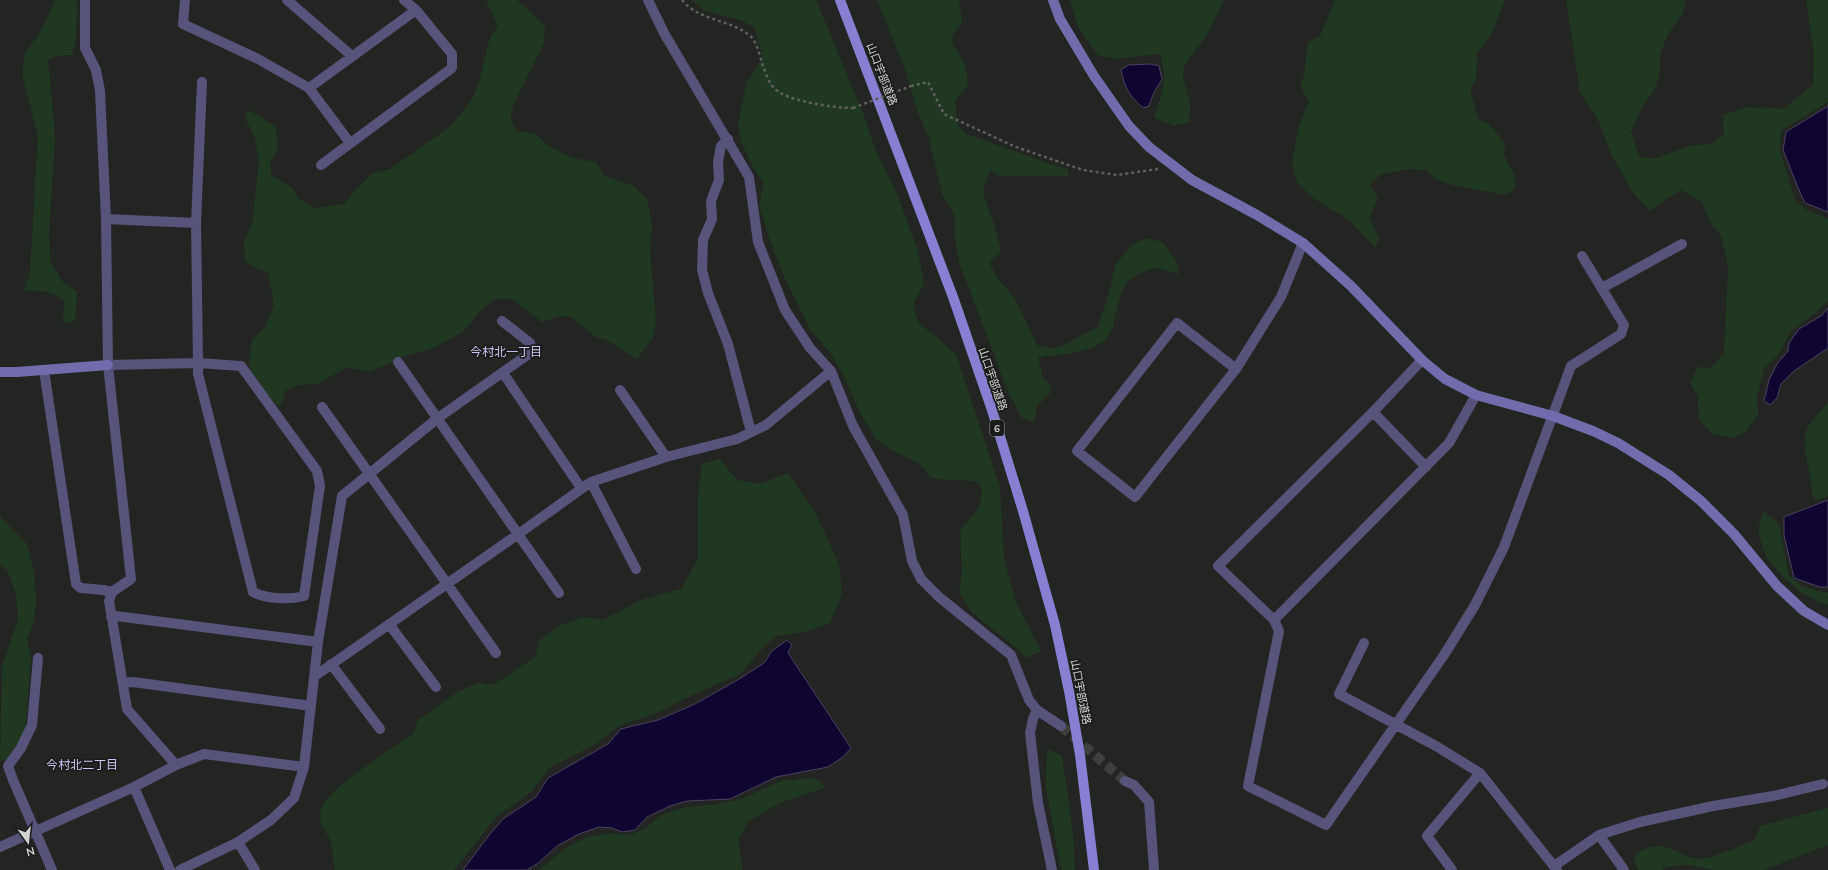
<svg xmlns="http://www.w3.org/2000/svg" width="1828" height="870" viewBox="0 0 1828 870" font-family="Mulish,'Noto Sans JP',sans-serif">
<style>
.green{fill:#203821}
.water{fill:#0f0530;stroke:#4a4361}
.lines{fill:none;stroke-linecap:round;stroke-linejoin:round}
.street-tunnel{stroke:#3d3f3d;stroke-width:10;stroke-dasharray:10 5;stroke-linecap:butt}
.path{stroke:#5e5f5e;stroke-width:2.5;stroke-dasharray:3 3;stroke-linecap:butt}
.street{stroke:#56547b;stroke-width:10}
.secondary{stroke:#716dac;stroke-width:10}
.primary{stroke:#8780d2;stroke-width:10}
.path-bridge{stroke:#5e5f5e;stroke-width:2.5;stroke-dasharray:3 3;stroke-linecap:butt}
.labels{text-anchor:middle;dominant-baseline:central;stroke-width:3.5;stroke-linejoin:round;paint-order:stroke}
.shield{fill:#1a1c1a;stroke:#9b9c9b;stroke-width:1}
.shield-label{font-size:10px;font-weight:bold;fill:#d2d3d2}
.street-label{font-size:11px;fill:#d2d3d2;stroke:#1a1c1a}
.neighbourhood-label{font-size:12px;fill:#cac9f5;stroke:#1a1c1a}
</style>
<rect width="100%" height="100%" fill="#232523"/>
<!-- green -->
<path class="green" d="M 55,0 L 77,0 L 76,38 L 72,55 L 56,56 L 48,60 L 55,136 L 49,233 L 50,261 L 62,281 L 77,292 L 75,321 L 63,323 L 64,301 C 51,289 40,291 24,291 L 30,272 L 38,136 L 22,74 L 25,54 L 42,29 Z
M 486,0 L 517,0 L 545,26 L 544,43 L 514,103 L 510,119 L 517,131 L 534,133 L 549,146 L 573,158 L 596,162 L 604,176 L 632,185 L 647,199 L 652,225 L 650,251 L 656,323 L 652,339 L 637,359 L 607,340 L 596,337 L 570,317 L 559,316 L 542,322 L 512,299 L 495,299 L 479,312 L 464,331 L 434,348 L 405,356 L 370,372 L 347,367 L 318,384 L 297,385 L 285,391 L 282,403 L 278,406 L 253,380 L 249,364 L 252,340 L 265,328 L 274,305 L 268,272 L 256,268 L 245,261 L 244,241 L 252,225 L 259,163 L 255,138 L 245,118 L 248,110 L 261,117 L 276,127 L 278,148 L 270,163 L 271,175 L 291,187 L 299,199 L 315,208 L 344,204 L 358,187 L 373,173 L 390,169 L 451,126 L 472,99 L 479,82 L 490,37 L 498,26 Z
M 692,0 L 816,0 L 863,113 L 876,151 L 896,191 L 918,251 L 924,284 L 913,304 L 918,322 L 956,354 L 1000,488 L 1004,559 L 1016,602 L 1041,651 L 1026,658 L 1017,649 L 972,612 L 959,593 L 962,574 L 960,531 L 980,506 L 982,489 L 975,481 L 949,480 L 931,478 L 919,463 L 895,452 L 877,440 L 860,413 L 844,376 L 832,355 L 810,329 L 785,279 L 771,243 L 759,205 L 764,183 L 755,171 L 741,142 L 738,124 L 747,82 L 763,58 L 755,29 L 743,21 L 703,10 Z
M 877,0 L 959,0 L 962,22 C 945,43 954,43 964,63 C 967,69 967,78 968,85 L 955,101 L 957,124 L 966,134 L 1068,170 L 1068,176 L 999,176 L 991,170 C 977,194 987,201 994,224 C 997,233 998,242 1001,251 L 989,263 L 1000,281 L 1015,299 L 1037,345 L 1052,349 L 1062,346 L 1098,327 L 1110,290 L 1115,265 L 1132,245 L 1146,238 L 1162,242 L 1177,262 L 1179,274 L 1156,268 L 1140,273 L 1126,283 L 1119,299 L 1113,327 L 1106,340 L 1094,347 L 1068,354 L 1038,357 L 1043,378 L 1050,384 L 1051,392 L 1037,406 L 1034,422 L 1022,418 L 1009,394 L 959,262 L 955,237 L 955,216 L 942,194 L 929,138 L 918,113 L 906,72 Z
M 1070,0 L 1224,0 L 1207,35 L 1184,66 L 1183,77 L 1190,102 L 1189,122 L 1174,126 L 1154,117 C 1163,92 1167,80 1160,54 L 1115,59 L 1098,55 L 1077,25 Z
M 1335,0 L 1505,0 L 1492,33 L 1477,54 L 1476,80 L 1470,89 L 1478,119 L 1489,124 L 1505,143 L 1504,155 L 1515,176 L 1515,188 L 1505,195 L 1452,185 L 1435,179 L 1427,170 L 1410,169 L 1381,174 L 1370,185 L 1378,198 L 1369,218 L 1379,239 L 1375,247 L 1349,220 L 1313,198 L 1297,182 L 1292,163 L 1299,125 L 1309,102 L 1301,87 L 1305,70 L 1308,43 L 1320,36 Z
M 1566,0 L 1686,0 L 1682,14 L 1667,36 L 1660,55 L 1660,68 L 1656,88 L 1642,107 L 1631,131 L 1639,157 L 1654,159 L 1692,145 L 1712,144 L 1724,134 L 1723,115 L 1748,107 L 1783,109 L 1813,85 L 1814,53 L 1806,0 L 1828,0 L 1828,102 L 1781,131 L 1780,151 L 1795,200 L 1806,210 L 1828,219 L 1828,300 L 1817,312 L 1791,331 L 1779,354 L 1764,369 L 1757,397 L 1758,414 L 1747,431 L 1733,438 L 1712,434 L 1699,419 L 1698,396 L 1690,383 L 1698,367 L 1710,368 L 1724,353 L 1728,267 L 1722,237 L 1712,225 L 1702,202 L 1681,190 L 1649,211 L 1632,191 L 1611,154 L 1600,124 L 1580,92 Z
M 1828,402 L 1828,496 L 1816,500 L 1812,495 C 1813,474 1801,454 1806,432 C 1807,425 1823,408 1828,402 Z
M 720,459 L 737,480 L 760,484 L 788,473 L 815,512 L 839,564 L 842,594 L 830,623 L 805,632 L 776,636 L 761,650 L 740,674 L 692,695 L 655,714 L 620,725 L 596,744 L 550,767 L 531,792 L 496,817 L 454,870 L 335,870 C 333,861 333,852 331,843 C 327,828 318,830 321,809 C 324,791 397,745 414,733 L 418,720 L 459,691 L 479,683 L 493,685 L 535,657 L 540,640 L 561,625 L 583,617 L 603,620 L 641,600 L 681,589 L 698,559 L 698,495 L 702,464 Z
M 1763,511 L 1779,524 L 1789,576 L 1803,587 L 1828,593 L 1828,605 L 1819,602 L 1801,592 L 1783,577 L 1766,557 L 1758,530 Z
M 0,516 L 27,544 L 34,571 L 36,601 L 34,620 L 27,640 L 31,657 L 24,747 L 15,757 L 0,761 L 2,667 L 18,619 L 16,594 L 8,572 L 0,564 Z
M 1047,749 L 1062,756 L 1073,833 L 1075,870 L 1061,870 L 1046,788 Z
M 814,778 L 826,787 L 780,803 L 749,821 L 738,840 L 743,870 L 539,870 L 564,849 L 587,837 L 609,833 L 630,835 L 646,828 L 663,814 L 687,807 L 718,804 L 741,799 L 781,781 Z
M 1828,808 L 1828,845 L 1764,870 L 1715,870 L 1688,865 L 1667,867 L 1661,870 L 1639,870 L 1634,862 L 1637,853 C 1641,851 1646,848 1651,847 C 1669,842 1681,857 1698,859 C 1710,860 1742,845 1755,840 L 1760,826 Z"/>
<!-- water -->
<path class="water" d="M 1150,64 L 1159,66 L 1162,79 L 1154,92 L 1149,106 L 1143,108 C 1129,95 1125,89 1121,70 L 1128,65 Z
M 1828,106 L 1828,212 L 1805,203 L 1799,190 L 1783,150 L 1786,132 Z
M 1828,308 L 1828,348 L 1794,371 L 1781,384 L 1777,398 L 1770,405 L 1764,401 L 1769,380 L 1777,364 L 1788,351 L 1789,343 L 1799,329 L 1821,316 Z
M 1828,500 L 1828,587 L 1820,587 L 1794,578 L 1784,535 L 1784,517 Z
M 787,640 L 792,645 L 788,653 L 851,748 L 843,757 L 828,767 L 776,777 L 730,799 L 687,801 L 670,806 L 647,817 L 635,830 L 622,832 L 612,828 L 599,827 L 579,834 L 557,846 L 537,864 L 527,870 L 463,870 L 490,834 L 503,819 L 536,797 L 548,778 L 608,744 L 621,729 L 658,720 L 695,704 L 741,678 L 764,663 L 772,651 Z"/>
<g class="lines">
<!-- street-tunnel -->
<path class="street-tunnel" d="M 1061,726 L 1125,781"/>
<!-- path -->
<path class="path" d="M 682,0 C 699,21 729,19 749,35 C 757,41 760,57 763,66 C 766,73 768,82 774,88 C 785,101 835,108 853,108
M 911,86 L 928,82 L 944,114 L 1016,147 L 1083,170 L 1117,175 L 1158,169"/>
<!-- street -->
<path class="street" d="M 85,0 L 85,48 L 96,70 L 100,91 L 106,219 L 108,365 L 131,579 L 112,592 L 109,601 L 127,709 L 176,765
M 185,0 L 183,24 L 258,59 L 309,88 L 350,143
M 287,0 L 352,56
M 648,0 L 664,33 L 749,177 L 758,242 L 785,310 L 810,348 L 831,371 L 853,426 L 903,515 L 912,561 L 921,579 L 939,597 L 1011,655 L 1029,700 L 1037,710 L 1061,726
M 309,88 L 416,10
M 728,139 L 721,146 L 718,162 L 719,180 L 711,201 L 712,219 L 703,240 L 702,270 L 708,293 L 728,344 L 751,432
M 321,165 L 452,68 L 452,54 L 416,10 L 404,0
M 106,219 L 196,223
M 1602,288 L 1682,244
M 1177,323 L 1236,369 L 1135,497 L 1077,451 Z
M 1422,360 L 1373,412 L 1218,566 L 1274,620 L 1279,631 L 1248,786 L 1326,825 L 1444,655 L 1475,605 L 1504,547 L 1571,366 L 1621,334 L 1624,325 L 1582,256
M 398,362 L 559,593
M 108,365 L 198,363 L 241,366 L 317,471 L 320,486 L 304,596 C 289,600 267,599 253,592 L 198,374 L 198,363 L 196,223 L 202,82
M 1236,369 L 1281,297 L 1303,243
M 44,370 L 76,584 L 81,588 L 103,590 L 112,592
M 503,373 L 581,488
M 620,390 L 666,457
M 322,407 L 496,653
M 1373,412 L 1426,467
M 591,482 L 636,569
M 111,617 L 116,616 L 318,642
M 1274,620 L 1449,443 L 1476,395
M 389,624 L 436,687
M 1364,643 L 1339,694 L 1436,746 L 1480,773 L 1557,870
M 38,658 L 32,725 L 21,748 L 8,766 L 13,780 L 52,870
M 331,664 L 380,729
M 315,676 L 517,535 L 591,482 L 666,457 L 737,439 L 766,425 L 831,371
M 124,683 L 133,682 L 311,706
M 1037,710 L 1033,719 L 1030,733 L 1038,803 L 1052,870
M 1125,781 L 1134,785 L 1149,802 L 1154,870
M 134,787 L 170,870
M 1599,835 L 1624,870
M 238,842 L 255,870
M 0,847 L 134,787 L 176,765 L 204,754 L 304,767
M 1554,866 L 1599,835 L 1640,822 L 1713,806 L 1773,796 L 1823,784
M 180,870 L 238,842 L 271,820 L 294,798 L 304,767 L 318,642 L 342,496 L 438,418 L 533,351 L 530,343 L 502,321
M 1452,870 L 1427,836 L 1480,773"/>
<!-- secondary -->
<path class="secondary" d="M 1053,0 L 1060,19 L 1094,76 L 1129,126 L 1149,147 L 1192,180 L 1257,215 L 1303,243 L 1351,286 L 1422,360 L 1445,379 L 1476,395 L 1553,416 L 1593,431 L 1618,443 L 1669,475 L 1701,501 L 1734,534 L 1777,586 L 1804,611 L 1828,625
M 0,372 L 17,372 L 108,365"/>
<!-- primary -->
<path class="primary" d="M 840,0 L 953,297 L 991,407 L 1023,511 L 1055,625 L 1069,691 L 1080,755 L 1094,870"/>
<!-- path-bridge -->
<path class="path-bridge" d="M 853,108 L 911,86"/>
</g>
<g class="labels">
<!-- shield labels -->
<rect class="shield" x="990" y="420" width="14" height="16" rx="3"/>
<g class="shield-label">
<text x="997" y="428">6</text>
</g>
<!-- street labels -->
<g class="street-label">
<text transform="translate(882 74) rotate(69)">山口宇部道路</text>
<text transform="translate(993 379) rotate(71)">山口宇部道路</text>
<text transform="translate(1081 692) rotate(79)">山口宇部道路</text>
</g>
<!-- neighbourhood labels -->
<g class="neighbourhood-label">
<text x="506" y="351">今村北一丁目</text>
<text x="82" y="764">今村北二丁目</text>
</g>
</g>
<!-- north arrow -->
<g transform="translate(28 842) rotate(165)" stroke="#1a1c1a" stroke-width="3" paint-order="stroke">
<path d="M0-3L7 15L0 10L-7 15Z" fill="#d2d3d2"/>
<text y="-6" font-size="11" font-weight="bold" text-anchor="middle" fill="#d2d3d2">N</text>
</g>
</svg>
